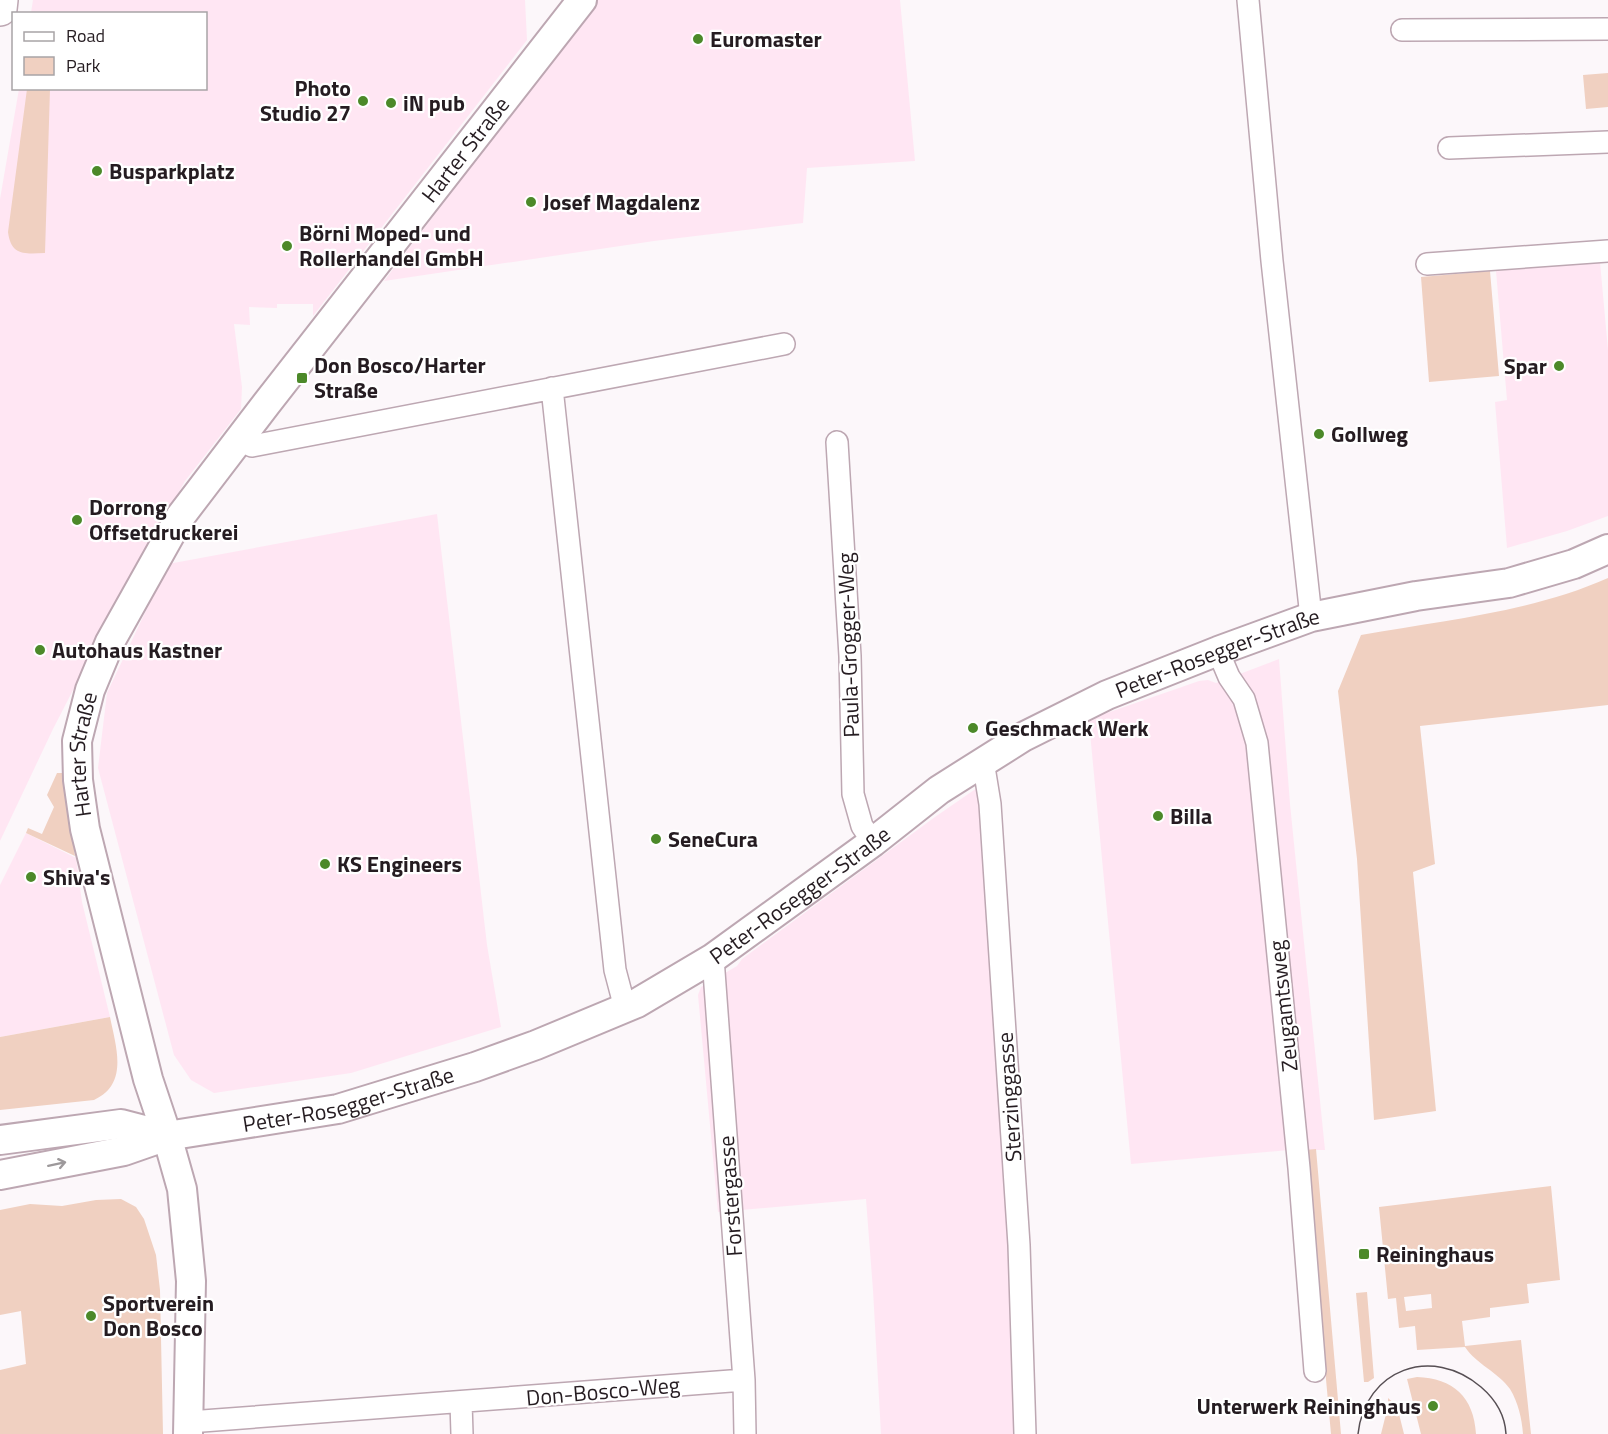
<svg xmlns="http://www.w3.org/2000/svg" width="1608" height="1434" viewBox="0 0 1608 1434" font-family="'Titillium Web',sans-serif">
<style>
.built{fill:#ffe6f3}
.green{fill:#f0d0c1;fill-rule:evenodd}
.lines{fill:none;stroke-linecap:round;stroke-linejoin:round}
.street-casing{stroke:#bda7b2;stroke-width:24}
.secondary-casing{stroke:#bda7b2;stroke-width:32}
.primary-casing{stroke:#bda7b2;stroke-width:36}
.street{stroke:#fff;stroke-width:21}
.secondary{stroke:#fff;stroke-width:28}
.primary{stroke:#fff;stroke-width:33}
.tram{stroke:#574f54;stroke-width:1.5}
.oneway{stroke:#9d999b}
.poi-dot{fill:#4c8929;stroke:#fff;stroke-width:2}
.labels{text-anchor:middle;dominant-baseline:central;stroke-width:4.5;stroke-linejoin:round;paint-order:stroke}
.poi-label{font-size:22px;font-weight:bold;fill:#251c21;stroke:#fff;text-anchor:start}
.street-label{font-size:22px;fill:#251c21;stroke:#fff}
</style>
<rect width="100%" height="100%" fill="#fcf7fa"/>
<!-- built -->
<path class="built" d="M 33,0 L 525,0 L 527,40 L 313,316 L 313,304 L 277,304 L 277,308 L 249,307 L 250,325 L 234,324 L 242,387 L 241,409 L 185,481 L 124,591 L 53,729 L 0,841 L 0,199 L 19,89 L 206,88 L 206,14 L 31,13 Z
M 598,0 L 900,0 L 915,161 L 807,168 L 803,223 L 654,241 L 384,281 Z
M 1600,262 L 1608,350 L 1608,516 L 1567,531 L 1507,548 L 1495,402 L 1507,400 L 1496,271 Z
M 437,514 L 487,945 L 501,1027 L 351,1073 L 214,1093 L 191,1080 L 174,1055 L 98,768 L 107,693 L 168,564 Z
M 1279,659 L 1290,804 L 1325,1150 L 1289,1150 L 1131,1164 L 1089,722 L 1104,714 L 1199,681 L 1208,680 L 1216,683 Z
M 995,779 L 1035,1434 L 881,1434 L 873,1290 L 866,1199 L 718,1212 L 698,995 L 701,987 L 737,966 L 742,959 L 935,817 L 977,788 Z
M 26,833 L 76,858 L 82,902 L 110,1017 L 0,1037 L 0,885 Z"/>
<!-- green -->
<path class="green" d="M 1608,73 L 1608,107 L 1586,109 L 1583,75 Z
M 27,89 L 50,89 L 45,253 C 25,254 11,256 8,232 Z
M 1490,271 L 1499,376 L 1429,382 L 1421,277 Z
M 1608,578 L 1608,705 L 1420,726 L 1435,864 L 1413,872 L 1436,1111 L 1374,1120 L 1357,859 L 1338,691 L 1361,635 C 1443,620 1532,612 1608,578 Z
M 57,773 L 62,773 L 64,778 L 75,856 L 26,833 L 28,828 L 42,834 L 54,807 L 47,795 Z
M 110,1017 C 116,1047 129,1084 94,1100 L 0,1110 L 0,1037 Z
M 1316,1149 L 1341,1434 L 1331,1434 L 1305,1150 Z
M 1551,1186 L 1560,1280 L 1527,1284 L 1529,1303 L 1490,1308 L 1490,1317 L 1462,1321 L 1465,1346 L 1521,1340 L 1531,1434 L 1523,1434 C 1522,1419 1518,1402 1510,1389 C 1498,1372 1476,1364 1465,1347 L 1417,1350 L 1415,1326 L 1399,1328 L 1396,1298 L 1388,1299 L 1379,1207 ZM 1431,1294 L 1432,1308 L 1406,1311 L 1404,1297 Z
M 121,1199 L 136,1207 L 144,1219 L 156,1255 L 160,1290 L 163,1434 L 0,1434 L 0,1370 L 26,1364 L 21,1311 L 0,1315 L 0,1210 L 30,1204 L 62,1206 L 96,1200 Z
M 1367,1292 L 1374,1378 L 1368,1382 L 1364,1382 L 1356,1293 Z
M 1417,1377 C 1453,1378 1474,1397 1476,1434 L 1421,1434 L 1407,1379 Z
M 1388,1398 L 1397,1406 L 1404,1434 L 1381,1434 L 1388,1406 Z"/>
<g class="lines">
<!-- street casing -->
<g class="street-casing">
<path id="street" d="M 1248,0 L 1272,261 L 1311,617
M 1402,30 L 1608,29
M 1449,148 L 1608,142
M 1427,264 L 1608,251
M 552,388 L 615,970 L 625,1008
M 240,440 L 252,446 L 784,344
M 837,442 L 850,656 L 853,794 L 862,826 L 873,842
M 1218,651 L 1229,677 L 1244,699 L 1257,743 L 1299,1168 L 1315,1371
M 983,761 L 990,804 L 1019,1245 L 1025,1434
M 713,958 L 744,1380 L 745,1434
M 461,1402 L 462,1434
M 189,1422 L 744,1380"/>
</g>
<!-- secondary casing -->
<g class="secondary-casing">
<g id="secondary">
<path d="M 0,1140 L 121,1124 L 167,1136"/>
<path id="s1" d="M 0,1175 L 124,1151 L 167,1136 L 338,1109 L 475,1067 L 536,1045 L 637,1003 L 713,958 L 873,842 L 939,790 L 1023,737 L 1107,695 L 1218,651 L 1311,617 L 1416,596 L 1509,583 L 1574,564 L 1608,549"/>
<path id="s2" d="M 188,1434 L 191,1281 L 182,1189 L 167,1136 L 148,1079 L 85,829 L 78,780 L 77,741 L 90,690 L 110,642 L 180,517 L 267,403 L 582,0"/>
</g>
</g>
<!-- primary casing -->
<g class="primary-casing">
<path id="primary" d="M 0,9 L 1,0"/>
</g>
<!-- street -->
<use href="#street" class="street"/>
<!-- secondary -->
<use href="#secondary" class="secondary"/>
<!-- primary -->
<use href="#primary" class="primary"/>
<!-- tram -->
<path class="tram" d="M 1358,1434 C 1365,1369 1432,1345 1481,1387 C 1495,1399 1505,1415 1506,1434"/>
</g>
<!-- one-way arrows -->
<defs><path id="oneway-shaft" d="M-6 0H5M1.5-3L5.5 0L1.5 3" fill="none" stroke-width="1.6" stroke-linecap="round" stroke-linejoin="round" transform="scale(1.5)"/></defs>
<use class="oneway" href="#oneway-shaft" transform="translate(57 1164) rotate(-12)"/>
<!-- markers -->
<g class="poi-dot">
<circle cx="698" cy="39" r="6"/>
<circle cx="363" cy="101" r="6"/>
<circle cx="391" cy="103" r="6"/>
<circle cx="97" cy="171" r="6"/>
<circle cx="531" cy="202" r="6"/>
<circle cx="287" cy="246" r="6"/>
<circle cx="1559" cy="366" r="6"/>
<rect x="296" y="372" width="12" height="12" rx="3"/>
<circle cx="1319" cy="434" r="6"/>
<circle cx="77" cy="520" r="6"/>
<circle cx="40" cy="650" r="6"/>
<circle cx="973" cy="728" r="6"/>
<circle cx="1158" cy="816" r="6"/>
<circle cx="656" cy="839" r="6"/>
<circle cx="325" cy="864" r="6"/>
<circle cx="31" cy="877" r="6"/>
<rect x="1358" y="1248" width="12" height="12" rx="3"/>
<circle cx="91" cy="1316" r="6"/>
<circle cx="1433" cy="1406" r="6"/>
</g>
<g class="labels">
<!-- poi labels -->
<g class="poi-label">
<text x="710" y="39">Euromaster</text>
<text x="351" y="88" text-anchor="end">Photo<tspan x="351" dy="25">Studio 27</tspan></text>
<text x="403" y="103">iN pub</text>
<text x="109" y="171">Busparkplatz</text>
<text x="543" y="202">Josef Magdalenz</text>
<text x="299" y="233">Börni Moped- und<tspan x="299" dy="25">Rollerhandel GmbH</tspan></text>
<text x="314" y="365">Don Bosco/Harter<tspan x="314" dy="25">Straße</tspan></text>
<text x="1547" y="366" text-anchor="end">Spar</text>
<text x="1331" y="434">Gollweg</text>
<text x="89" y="507">Dorrong<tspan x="89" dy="25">Offsetdruckerei</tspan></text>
<text x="52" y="650">Autohaus Kastner</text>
<text x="985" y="728">Geschmack Werk</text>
<text x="1170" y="816">Billa</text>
<text x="668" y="839">SeneCura</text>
<text x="337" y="864">KS Engineers</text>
<text x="43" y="877">Shiva's</text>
<text x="1376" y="1254">Reininghaus</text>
<text x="103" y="1303">Sportverein<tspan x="103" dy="25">Don Bosco</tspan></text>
<text x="1421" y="1406" text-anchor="end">Unterwerk Reininghaus</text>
</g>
<!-- street labels -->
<g class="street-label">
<text stroke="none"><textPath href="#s2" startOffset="1420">Harter Straße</textPath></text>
<text transform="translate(848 645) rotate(-92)">Paula-Grogger-Weg</text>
<text stroke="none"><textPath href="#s1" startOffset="1344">Peter-Rosegger-Straße</textPath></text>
<text stroke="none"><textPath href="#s2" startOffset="694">Harter Straße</textPath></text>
<text stroke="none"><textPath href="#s1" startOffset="858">Peter-Rosegger-Straße</textPath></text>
<text transform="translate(1283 1006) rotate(-96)">Zeugamtsweg</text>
<text transform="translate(1009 1097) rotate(-94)">Sterzinggasse</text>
<text stroke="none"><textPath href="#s1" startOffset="357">Peter-Rosegger-Straße</textPath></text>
<text transform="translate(730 1196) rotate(-94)">Forstergasse</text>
<text transform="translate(603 1391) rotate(-5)">Don-Bosco-Weg</text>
</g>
</g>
<!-- legend -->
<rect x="12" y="12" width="195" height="78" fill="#ffffff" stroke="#a8a4a6" stroke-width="1.5"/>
<rect x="24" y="32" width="30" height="9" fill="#ffffff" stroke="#a8a4a6" stroke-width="1.5"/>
<text x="66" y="42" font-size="18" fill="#251c21">Road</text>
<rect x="24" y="57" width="30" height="18" fill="#f0d0c1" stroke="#a8a4a6" stroke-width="1.5"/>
<text x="66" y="72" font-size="18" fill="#251c21">Park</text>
</svg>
